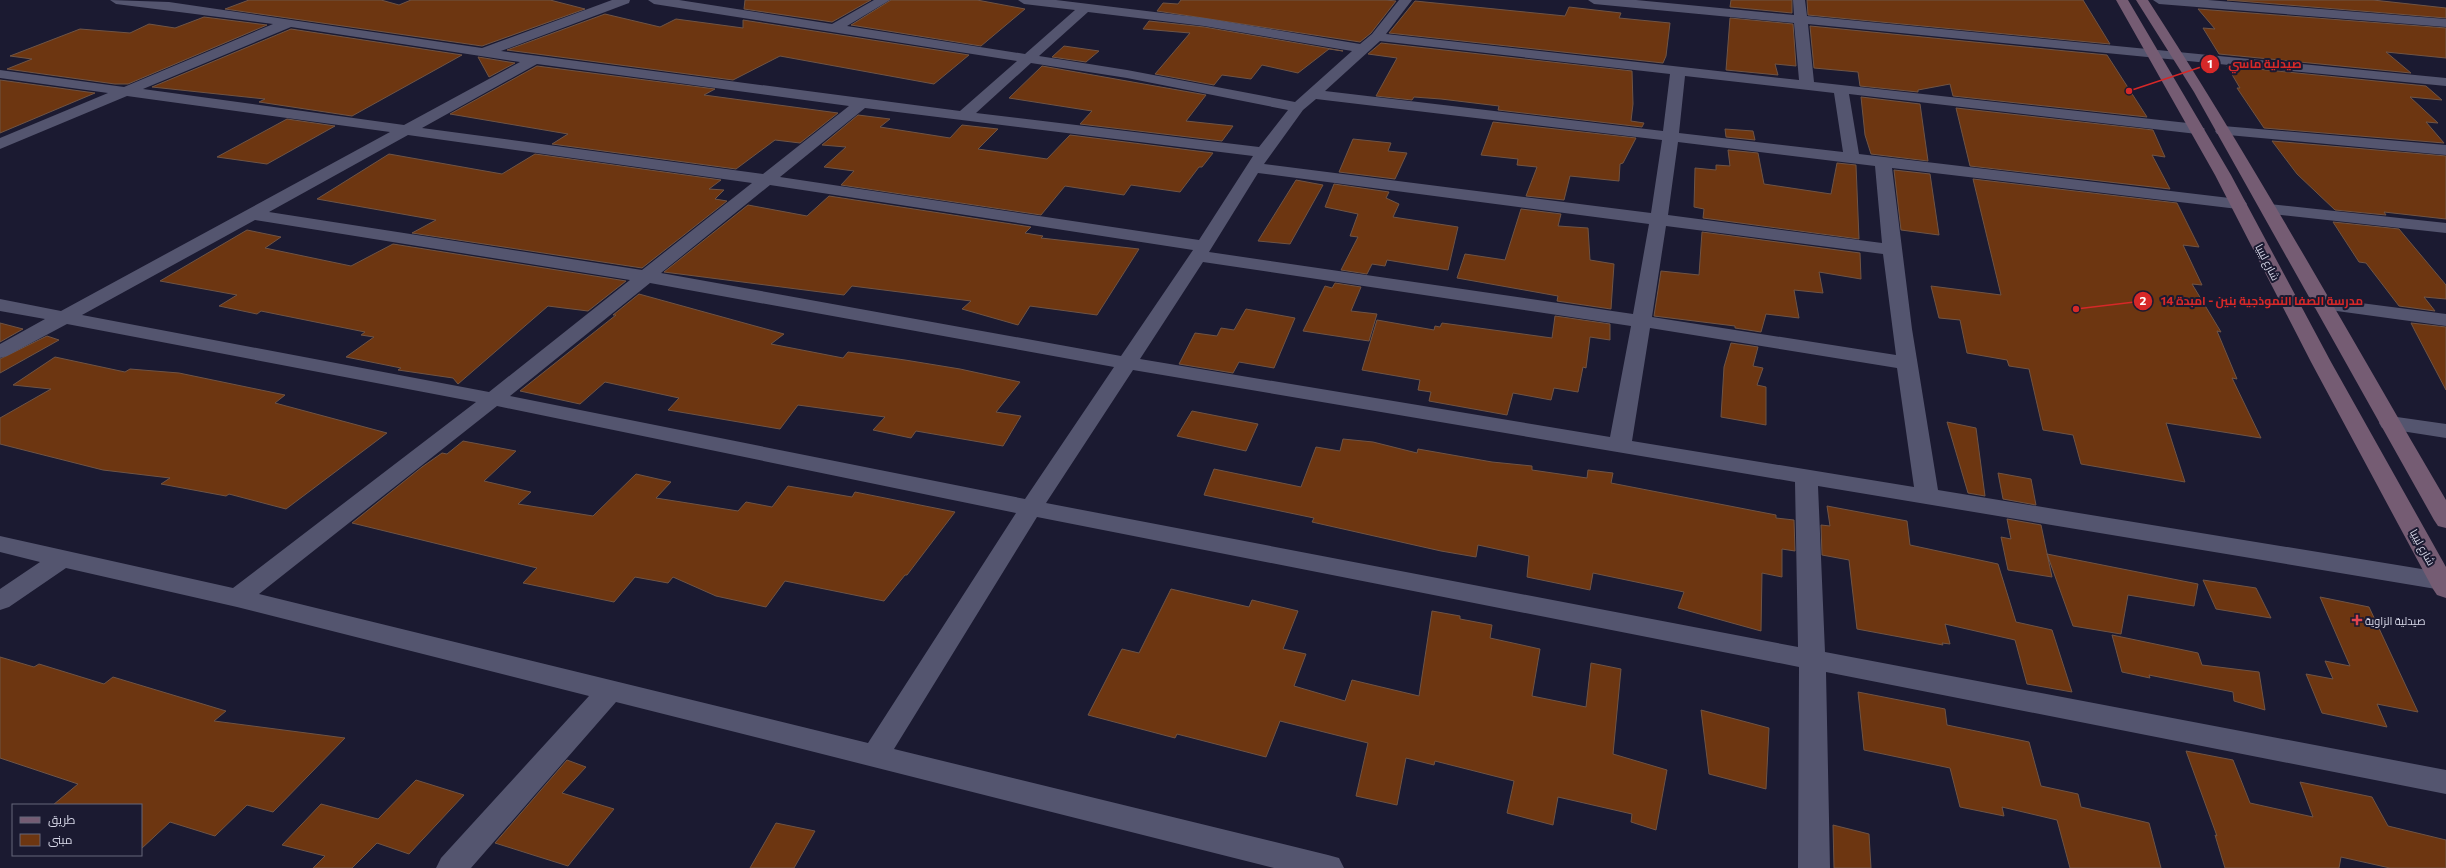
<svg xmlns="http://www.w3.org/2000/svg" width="2446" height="868" viewBox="0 0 2446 868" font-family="Commissioner,Cairo,sans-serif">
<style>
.building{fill:#6d3611;stroke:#6f5445}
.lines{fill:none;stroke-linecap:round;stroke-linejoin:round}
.minor{fill:#54556f;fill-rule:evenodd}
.secondary{fill:#755c73;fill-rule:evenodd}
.health-dot{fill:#e0444e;stroke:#1b1a31;stroke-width:1.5}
.labels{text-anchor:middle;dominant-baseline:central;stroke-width:4;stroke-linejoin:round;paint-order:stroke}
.street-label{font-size:11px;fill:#d6d7e7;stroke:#1b1a31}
.poi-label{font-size:11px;fill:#d6d7e7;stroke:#1b1a31;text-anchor:start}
.leader{fill:none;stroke:#d62828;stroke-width:1.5}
.callout-dot{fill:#d62828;stroke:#1b1a31;stroke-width:1.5}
.mark-label{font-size:12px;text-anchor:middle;font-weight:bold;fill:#fff}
.callout-label{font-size:12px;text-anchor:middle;font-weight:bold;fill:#d62828;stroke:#1b1a31;stroke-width:4;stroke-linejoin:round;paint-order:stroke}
</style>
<rect width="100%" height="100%" fill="#1b1a31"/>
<!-- building -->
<path class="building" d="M 249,0 L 381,0 L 399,5 L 411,0 L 550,0 L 585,9 L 482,46 L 225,9 Z
M 745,0 L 871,0 L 832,22 L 744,9 Z
M 891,0 L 977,0 L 1025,9 L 981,46 L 851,25 Z
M 1181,0 L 1386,0 L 1396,1 L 1371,33 L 1360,42 L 1157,11 L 1163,3 L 1178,4 Z
M 1731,0 L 1792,0 L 1792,13 L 1730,7 Z
M 1807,0 L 2083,0 L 2110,44 L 1808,15 Z
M 2227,0 L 2373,0 L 2446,8 L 2446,18 Z
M 1415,1 L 1565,16 L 1569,7 L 1621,13 L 1619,18 L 1670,23 L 1666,56 L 1663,63 L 1389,33 Z
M 2198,9 L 2446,28 L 2446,58 L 2386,52 L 2411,73 L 2219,54 L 2203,28 L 2215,29 Z
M 605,14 L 660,27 L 676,19 L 743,28 L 743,20 L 969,55 L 934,84 L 780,56 L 733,80 L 507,50 Z
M 204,17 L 267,25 L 128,84 L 115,84 L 7,69 L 32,59 L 10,56 L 80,29 L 130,33 L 149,24 L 175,28 Z
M 1730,18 L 1793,24 L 1796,66 L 1775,64 L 1778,75 L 1726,70 Z
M 1149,21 L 1204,27 L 1343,51 L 1329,49 L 1298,73 L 1262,65 L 1251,79 L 1222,75 L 1214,85 L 1155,74 L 1190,33 L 1143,29 Z
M 1810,26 L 2107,55 L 2147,117 L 1953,96 L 1950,84 L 1918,90 L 1918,92 L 1860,86 L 1858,72 L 1814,68 Z
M 291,29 L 462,55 L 352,116 L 259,102 L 265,99 L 152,87 Z
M 1381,43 L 1632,71 L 1633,104 L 1631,121 L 1644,123 L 1642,127 L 1498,110 L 1499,106 L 1441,99 L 1414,97 L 1412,100 L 1376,96 L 1397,58 L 1368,54 Z
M 1064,46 L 1099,51 L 1086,62 L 1052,57 Z
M 478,57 L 515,63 L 489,77 Z
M 537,66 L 715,89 L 704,95 L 838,113 L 800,143 L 775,140 L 736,169 L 552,144 L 568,134 L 450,114 Z
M 1042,66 L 1206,95 L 1186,121 L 1233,126 L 1222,141 L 1080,124 L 1092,111 L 1009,98 Z
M 2227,66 L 2426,86 L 2442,100 L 2410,97 L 2438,123 L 2426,122 L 2444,143 L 2264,128 L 2237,88 L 2240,88 Z
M 0,80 L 95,93 L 0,133 Z
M 1861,97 L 1920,104 L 1928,161 L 1871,154 L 1865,135 Z
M 1956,108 L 2153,130 L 2165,157 L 2152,155 L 2170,189 L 1970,166 Z
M 858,115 L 890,119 L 880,127 L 950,138 L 962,125 L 998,129 L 978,149 L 1047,159 L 1070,135 L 1213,153 L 1202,167 L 1199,167 L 1180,192 L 1131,185 L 1124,195 L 1065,186 L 1041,215 L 841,185 L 854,171 L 824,167 L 846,147 L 822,145 Z
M 287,119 L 335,126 L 267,164 L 217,157 Z
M 1493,122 L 1636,138 L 1623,163 L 1620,164 L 1619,181 L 1570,176 L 1564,200 L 1526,196 L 1537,167 L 1517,165 L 1518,159 L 1481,155 Z
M 1725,129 L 1753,131 L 1755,140 L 1726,137 Z
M 1353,139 L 1391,143 L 1388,151 L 1407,153 L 1395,179 L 1339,172 Z
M 2272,141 L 2446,156 L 2446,219 L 2384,212 L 2386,215 L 2335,210 L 2297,174 Z
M 1728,150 L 1758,153 L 1764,184 L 1831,194 L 1837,163 L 1856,165 L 1859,239 L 1703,218 L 1704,209 L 1694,207 L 1695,168 L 1716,170 L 1716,165 L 1730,166 Z
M 389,154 L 502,174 L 535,154 L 721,180 L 709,189 L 724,190 L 715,199 L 727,201 L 642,268 L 412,233 L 436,220 L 317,199 Z
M 1894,170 L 1930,174 L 1939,235 L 1901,230 Z
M 1973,179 L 2177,203 L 2199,247 L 2183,245 L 2202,285 L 2192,284 L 2221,332 L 2217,331 L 2237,379 L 2232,378 L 2261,438 L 2166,423 L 2185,482 L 2081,464 L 2073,435 L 2043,430 L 2029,369 L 2009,366 L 2007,360 L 1967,353 L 1960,320 L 1939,318 L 1931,286 L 2001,295 Z
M 1296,180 L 1323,185 L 1290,244 L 1258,241 Z
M 1334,184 L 1389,192 L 1386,198 L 1399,204 L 1393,217 L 1458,227 L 1448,270 L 1387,260 L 1385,266 L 1372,264 L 1367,274 L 1341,270 L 1358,237 L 1350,236 L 1358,214 L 1325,207 Z
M 829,196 L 1031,227 L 1025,233 L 1043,236 L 1041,238 L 1139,249 L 1097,315 L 1030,306 L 1018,325 L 962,309 L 971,301 L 852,286 L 844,295 L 664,272 L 748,205 L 807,216 Z
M 1521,209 L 1561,214 L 1558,226 L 1588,228 L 1590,260 L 1614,264 L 1611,309 L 1557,301 L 1558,296 L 1457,278 L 1465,254 L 1505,260 Z
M 2333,222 L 2399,229 L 2446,285 L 2446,299 L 2424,297 L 2435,311 L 2399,306 L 2366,263 L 2359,262 Z
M 247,230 L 281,237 L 265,248 L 351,266 L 393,244 L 626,281 L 588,311 L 548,306 L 458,384 L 453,378 L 398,370 L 401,368 L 346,357 L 374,337 L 361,335 L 365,332 L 261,311 L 257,314 L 219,306 L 237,295 L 160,281 Z
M 1702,232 L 1860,253 L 1861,279 L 1819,272 L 1823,293 L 1794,290 L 1799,318 L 1766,314 L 1761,332 L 1735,328 L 1735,326 L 1654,316 L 1661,271 L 1699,275 Z
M 1335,283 L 1361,287 L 1351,311 L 1377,314 L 1369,341 L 1303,331 L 1325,286 L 1332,288 Z
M 639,294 L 784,334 L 771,344 L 843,358 L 848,352 L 905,360 L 960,369 L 1020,382 L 996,412 L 1021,416 L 1003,446 L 916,431 L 911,438 L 873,430 L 885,417 L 798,405 L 780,429 L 668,410 L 679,398 L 605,382 L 580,404 L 520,391 L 616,315 L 613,315 Z
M 1246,309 L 1295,318 L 1274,368 L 1239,362 L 1233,373 L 1179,364 L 1195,333 L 1217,336 L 1221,328 L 1234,330 Z
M 1555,316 L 1610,324 L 1610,340 L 1590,337 L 1586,368 L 1583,367 L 1578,392 L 1554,388 L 1551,400 L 1513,393 L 1507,415 L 1429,401 L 1431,392 L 1418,390 L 1420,380 L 1362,370 L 1377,320 L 1434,330 L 1435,326 L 1440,327 L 1442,323 L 1552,338 Z
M 0,323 L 23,329 L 0,342 Z
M 2411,323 L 2446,327 L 2446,390 L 2415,331 Z
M 47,336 L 59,340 L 0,373 L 0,359 Z
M 1731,343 L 1758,347 L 1753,366 L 1763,368 L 1757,385 L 1766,387 L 1766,425 L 1721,417 L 1724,367 Z
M 55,357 L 125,372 L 130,369 L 179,373 L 285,395 L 275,403 L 387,433 L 286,509 L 229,494 L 226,496 L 161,484 L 170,478 L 103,470 L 0,444 L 0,418 L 51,389 L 13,385 Z
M 1192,411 L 1258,424 L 1246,451 L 1177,436 Z
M 1947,422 L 1976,428 L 1985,496 L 1968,493 Z
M 1343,439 L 1373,442 L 1417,453 L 1418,449 L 1492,462 L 1532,466 L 1532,470 L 1587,478 L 1588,470 L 1613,473 L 1611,483 L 1776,515 L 1776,518 L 1794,520 L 1795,551 L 1782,549 L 1782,577 L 1762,573 L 1761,631 L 1678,608 L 1684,592 L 1593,573 L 1590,590 L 1527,577 L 1529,556 L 1478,545 L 1476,557 L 1441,551 L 1312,522 L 1314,518 L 1204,495 L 1214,469 L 1301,487 L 1316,447 L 1340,451 Z
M 463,441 L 516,451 L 484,481 L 531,492 L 518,504 L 593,516 L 636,474 L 671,482 L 656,498 L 738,511 L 746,502 L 772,507 L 788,486 L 852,497 L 855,492 L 955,512 L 907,575 L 905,575 L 884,601 L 785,581 L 766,607 L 716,596 L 673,577 L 668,583 L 635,577 L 614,602 L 523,583 L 537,568 L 352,523 L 422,467 L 442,453 L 447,454 Z
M 1998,473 L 2031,479 L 2036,505 L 2003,499 Z
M 1827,506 L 1907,521 L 1910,545 L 1998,564 L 2016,622 L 2052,630 L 2072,692 L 2027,684 L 2015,640 L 1945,624 L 1950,644 L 1942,643 L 1943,645 L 1857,629 L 1849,560 L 1822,555 L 1821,525 L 1830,526 Z
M 2007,519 L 2041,525 L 2052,577 L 2008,570 L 2001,537 L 2011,539 Z
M 2047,554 L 2198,584 L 2194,606 L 2128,595 L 2121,634 L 2073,626 Z
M 2203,580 L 2256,588 L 2271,618 L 2216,609 Z
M 1171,589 L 1249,607 L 1252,600 L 1298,611 L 1283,649 L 1306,654 L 1294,686 L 1345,701 L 1352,680 L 1419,696 L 1432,611 L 1460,616 L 1460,619 L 1492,625 L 1490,638 L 1540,649 L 1532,696 L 1586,707 L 1591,663 L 1621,669 L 1613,754 L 1667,770 L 1656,830 L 1631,822 L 1632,814 L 1558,797 L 1553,825 L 1507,813 L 1514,781 L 1435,761 L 1434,765 L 1406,758 L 1397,805 L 1356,796 L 1368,743 L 1280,721 L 1266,757 L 1177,734 L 1175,738 L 1088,715 L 1122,649 L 1139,653 Z
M 2320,597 L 2369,607 L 2418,712 L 2377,704 L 2387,727 L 2322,713 L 2306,674 L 2333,679 L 2325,661 L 2350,666 Z
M 2112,635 L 2198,653 L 2202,665 L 2259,672 L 2265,710 L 2234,701 L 2233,692 L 2149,675 L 2150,678 L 2122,672 Z
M 0,657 L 34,667 L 39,664 L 104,684 L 113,677 L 226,711 L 214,721 L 345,738 L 273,812 L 247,805 L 215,836 L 170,822 L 141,849 L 141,805 L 53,805 L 78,784 L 0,758 Z
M 1858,692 L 1945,709 L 1947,725 L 2029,742 L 2041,786 L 2078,794 L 2081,807 L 2149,823 L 2161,868 L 2070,868 L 2057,820 L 2002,807 L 2004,816 L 1960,807 L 1950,768 L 1864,750 Z
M 1701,710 L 1769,728 L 1766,789 L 1709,774 Z
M 2186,751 L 2233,760 L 2250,803 L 2313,817 L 2300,782 L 2372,797 L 2388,826 L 2446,840 L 2446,868 L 2390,868 L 2341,857 L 2339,868 L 2225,868 L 2215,835 L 2217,836 Z
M 567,760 L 586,767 L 562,793 L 614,809 L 568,866 L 495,843 Z
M 416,780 L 464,795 L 409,854 L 377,843 L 352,868 L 313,868 L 325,856 L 282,845 L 321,804 L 378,819 Z
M 776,823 L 815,831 L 794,868 L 750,868 Z
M 1833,825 L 1869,834 L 1871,868 L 1834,868 Z"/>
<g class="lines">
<!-- minor -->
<path class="minor" d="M 110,0 L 169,2 L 482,48 L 612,0 L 630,0 L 629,3 L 501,51 L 960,111 L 1017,61 L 654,4 L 648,0 L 679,0 L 832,24 L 874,0 L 890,0 L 847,26 L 1025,54 L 1075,10 L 1024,4 L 1018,0 L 1056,0 L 1204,18 L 1360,44 L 1372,34 L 1399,0 L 1412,0 L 1386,34 L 1799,80 L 1794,23 L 1594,4 L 1588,0 L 1636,0 L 1794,15 L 1793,0 L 1805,0 L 1807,16 L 2446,78 L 2446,86 L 1808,24 L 1814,82 L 2197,124 L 2205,129 L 2197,134 L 1849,94 L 1859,154 L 2238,199 L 2244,200 L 2247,204 L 2244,208 L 2238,209 L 1892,168 L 1912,329 L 1938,490 L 2446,573 L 2446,589 L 2442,590 L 1818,486 L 1825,652 L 2446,770 L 2446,794 L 1826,672 L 1830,868 L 1798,868 L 1799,667 L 1037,517 L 894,749 L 1328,855 L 1339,858 L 1344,868 L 1274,868 L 616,702 L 471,868 L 436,868 L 441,858 L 589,696 L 237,607 L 66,568 L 9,607 L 0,610 L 0,589 L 40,562 L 0,552 L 0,536 L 233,588 L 476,402 L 67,324 L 7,356 L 0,358 L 0,344 L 45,319 L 0,311 L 0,299 L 61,311 L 390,132 L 127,96 L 0,149 L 0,138 L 108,93 L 0,78 L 0,70 L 124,87 L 273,24 L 116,4 ZM 1088,12 L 1204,26 L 1352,51 L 1295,102 L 1127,70 L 1039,56 ZM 291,27 L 520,62 L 404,125 L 143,89 ZM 1380,41 L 1670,74 L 1663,131 L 1325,91 ZM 1031,63 L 1127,78 L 1288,110 L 1259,147 L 976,113 ZM 537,64 L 849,106 L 763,174 L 422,128 ZM 1685,76 L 1834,93 L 1843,152 L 1679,133 ZM 1316,99 L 1662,140 L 1651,213 L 1264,164 L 1303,110 ZM 865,108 L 1253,156 L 1199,240 L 780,177 ZM 408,135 L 752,183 L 642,270 L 269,212 ZM 1678,142 L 1875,166 L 1882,243 L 1668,215 ZM 1258,173 L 1649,224 L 1633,314 L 1209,252 ZM 770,185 L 1193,250 L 1121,356 L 661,273 ZM 255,220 L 630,280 L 489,392 L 82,315 ZM 1666,226 L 1883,254 L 1896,355 L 1652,317 ZM 1203,262 L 1631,326 L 1610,437 L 1140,359 ZM 650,283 L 1114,367 L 1025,499 L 510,396 ZM 1650,328 L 1897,368 L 1914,487 L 1632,441 ZM 1133,370 L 1795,482 L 1798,647 L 1046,503 ZM 497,406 L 1016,513 L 868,743 L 259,594 Z
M 2153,0 L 2208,0 L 2446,19 L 2446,27 L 2159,4 Z
M 2223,126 L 2446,145 L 2446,155 L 2217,134 L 2215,131 Z
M 2269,204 L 2446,223 L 2446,233 L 2263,213 L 2260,209 L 2263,205 Z
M 2322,298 L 2446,314 L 2446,326 L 2315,308 L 2312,304 L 2315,300 Z
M 2390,416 L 2446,424 L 2446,438 L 2382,428 L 2379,423 L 2382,418 Z"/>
<!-- secondary -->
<path class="secondary" d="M 2116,0 L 2128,0 L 2231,175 L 2331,362 L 2446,567 L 2446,598 L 2437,595 L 2433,589 L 2311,362 L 2215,175 Z
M 2136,0 L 2148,0 C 2254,163 2348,333 2446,500 L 2446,528 L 2438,526 L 2434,520 L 2194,92 Z"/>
</g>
<!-- markers -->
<path class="health-dot" d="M2355 614h4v4h4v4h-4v4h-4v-4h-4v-4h4z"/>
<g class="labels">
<!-- street labels -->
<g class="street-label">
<text transform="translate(2268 262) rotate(63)">شارع ليبيا</text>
<text transform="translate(2423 547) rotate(61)">شارع ليبيا</text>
</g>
<!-- poi labels -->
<g class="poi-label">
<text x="2365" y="620">صيدلية الزاوية</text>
</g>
</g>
<!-- callouts -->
<path class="leader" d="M2129 91L2210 64M2076 309L2143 301"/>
<g class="callout-dot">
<circle cx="2129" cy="91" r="4"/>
<circle cx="2076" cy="309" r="4"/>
<circle cx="2210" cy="64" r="10"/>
<circle cx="2143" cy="301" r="10"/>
</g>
<g class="mark-label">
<text x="2210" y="68">1</text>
<text x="2143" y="305">2</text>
</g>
<g class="callout-label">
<text x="2265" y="68">صيدلية ماسي</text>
<text x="2262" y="305">مدرسة الصفا النموذجية بنين - امبدة 14</text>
</g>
<!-- legend -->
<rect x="12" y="804" width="130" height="52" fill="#1b1a31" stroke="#66667a"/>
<rect x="20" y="817" width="20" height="6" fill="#755c73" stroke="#66667a"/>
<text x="48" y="824" font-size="12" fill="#d6d7e7">طريق</text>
<rect x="20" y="834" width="20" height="12" fill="#6d3611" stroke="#66667a"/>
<text x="48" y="844" font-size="12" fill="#d6d7e7">مبنى</text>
</svg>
